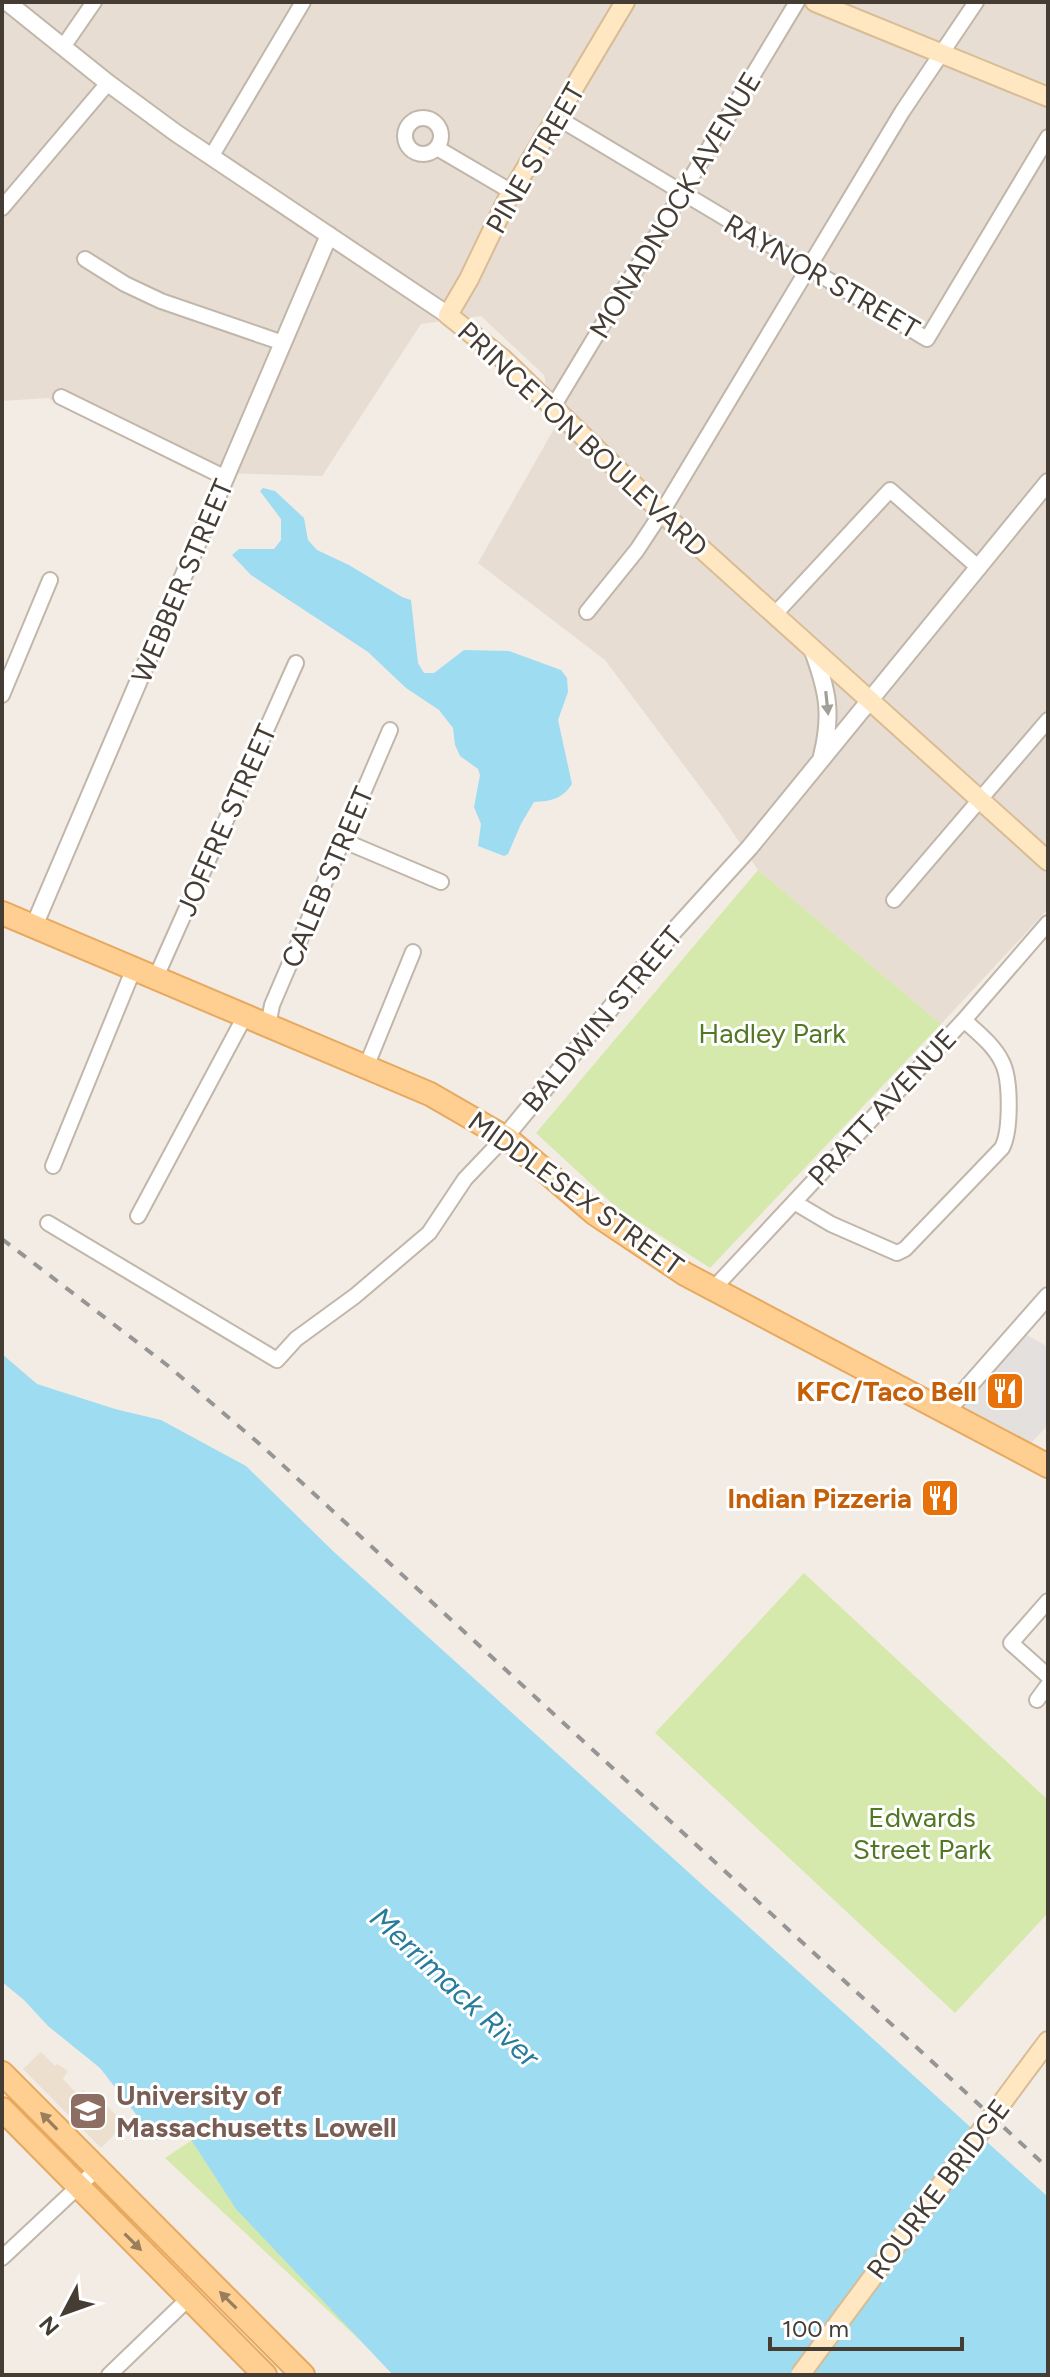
<svg xmlns="http://www.w3.org/2000/svg" width="1050" height="2377" viewBox="0 0 1050 2377" font-family="Figtree,sans-serif">
<style>
.residential{fill:#e7ddd2}
.education{fill:#ecdfce}
.green{fill:#d6e9ac}
.parking{fill:#e3e0dd}
.water{fill:#9edcf2}
.lines{fill:none;stroke-linecap:round;stroke-linejoin:round}
.minor-casing{stroke:#c1b6aa;stroke-width:18}
.tertiary-casing{stroke:#c1b6aa;stroke-width:20}
.secondary-casing{stroke:#d8bc95;stroke-width:22}
.primary-casing{stroke:#e7a95f;stroke-width:26}
.minor{stroke:#fff;stroke-width:14}
.tertiary{stroke:#fff;stroke-width:16}
.secondary{stroke:#ffe7c2;stroke-width:18}
.primary{stroke:#ffcf91;stroke-width:22}
.rail{stroke:#959595;stroke-width:4;stroke-dasharray:10 10;stroke-linecap:butt}
.secondary-bridge-casing{stroke:#d8bc95;stroke-width:22;stroke-linecap:butt}
.secondary-bridge{stroke:#ffe7c2;stroke-width:18}
.oneway{fill:#a29e9a}
.oneway2{fill:#997e5e}
.labels{text-anchor:middle;dominant-baseline:central;stroke-width:6;stroke-linejoin:round;paint-order:stroke}
.street-label{font-size:28px;fill:#453c34;stroke:#fff}
.park-label{font-size:28px;fill:#527826;stroke:#fff}
.food-label{font-size:28px;font-weight:bold;fill:#c56008;stroke:#fff;text-anchor:end}
.education-label{font-size:28px;font-weight:bold;fill:#785e54;stroke:#fff;text-anchor:start}
.water-label{font-size:30px;font-style:italic;fill:#277b9c;stroke:#fff}
</style>
<rect width="100%" height="100%" fill="#f3ece5"/>
<!-- residential -->
<path class="residential" d="M 2,2 L 1048,2 L 1048,909 L 941,1024 L 758,870 L 719,812 L 605,660 L 478,563 L 555,427 L 544,375 L 481,316 L 421,324 L 322,476 L 192,472 L 48,398 L 2,401 Z"/>
<!-- education -->
<path class="education" d="M 41,2052 L 55,2066 L 57,2064 L 68,2071 L 63,2079 L 78,2095 L 83,2090 L 91,2098 L 95,2094 L 125,2124 L 101,2148 L 23,2069 Z"/>
<!-- green -->
<path class="green" d="M 758,870 L 941,1024 L 710,1268 L 616,1207 L 536,1133 Z
M 804,1573 L 1048,1800 L 1048,1913 L 955,2013 L 655,1733 Z
M 195,2138 L 397,2375 L 165,2158 Z"/>
<!-- parking -->
<path class="parking" d="M 1025,1334 L 1048,1347 L 1048,1425 L 1031,1443 L 961,1407 Z"/>
<!-- water -->
<path class="water" d="M 263,488 L 275,491 L 304,518 L 308,540 L 317,550 L 349,565 L 402,597 L 411,600 L 418,663 L 424,673 L 434,673 L 464,650 L 509,651 L 561,670 L 567,678 L 568,692 L 558,720 L 572,784 C 562,799 552,801 534,802 L 521,824 L 508,854 L 504,856 L 478,846 L 481,824 L 474,807 L 480,775 L 478,769 L 460,756 L 455,745 L 453,728 L 439,710 L 406,688 L 368,652 L 251,575 L 232,555 L 239,549 L 274,549 L 281,540 L 281,519 L 260,491 Z
M 2,1354 L 37,1384 L 115,1409 L 161,1420 L 246,1466 L 334,1552 L 1048,2197 L 1048,2375 L 393,2375 L 236,2209 L 190,2138 L 176,2128 L 156,2140 L 100,2068 L 48,2026 L 24,2000 L 2,1982 Z"/>
<g class="lines">
<!-- minor casing -->
<g class="minor-casing">
<path id="minor" d="M 63,47 L 94,2
M 558,118 L 927,339 L 1048,137
M405 136a18 18 0 1 1 36 0a18 18 0 1 1-36 0Z
M 437,148 L 512,192
M 211,157 L 303,2
M 2,208 L 108,83
M 85,259 L 125,284 L 161,301 L 283,343
M 61,397 L 226,478
M 553,407 L 797,2
M 587,612 L 637,550 L 662,512 L 902,112 L 976,2
M 775,614 L 890,490 L 979,568
M 2,695 L 50,580
M 344,841 L 441,882
M 894,900 L 1048,720
M 156,977 L 296,663
M 268,1026 L 272,1005 L 390,730
M 366,1067 L 413,952
M 53,1166 L 134,968
M 794,1202 L 831,1224 L 897,1253 L 905,1249 L 1002,1148 C 1011,1131 1011,1079 1002,1062 C 994,1045 977,1032 964,1020
M 138,1216 L 245,1016
M 48,1223 L 277,1360 L 296,1339 L 355,1296 L 429,1233 L 465,1179 L 505,1137
M 714,1288 L 964,1020 L 1048,923
M 1048,1601 L 1011,1643 L 1048,1676
M 1037,1700 L 1048,1685
M 2,2258 L 96,2170
M 109,2375 L 189,2298"/>
</g>
<!-- tertiary casing -->
<g class="tertiary-casing">
<path id="tertiary" d="M 7,2 L 108,83 L 176,133 L 448,315
M 812,648 C 827,689 833,713 822,756
M 34,926 L 329,235
M 505,1137 L 673,932 L 750,847 L 1048,482
M 945,1413 L 1048,1296"/>
</g>
<!-- secondary casing -->
<g class="secondary-casing">
<path id="secondary" d="M 625,2 L 507,200 L 469,279 L 448,315 L 502,358 L 673,523 L 1048,861
M 815,2 L 1048,97
M 1033,2061 L 1048,2041"/>
</g>
<!-- primary casing -->
<g class="primary-casing">
<path id="primary" d="M 2,913 L 430,1094 L 508,1139 L 594,1213 L 685,1274 L 1048,1466
M 2,2073 L 303,2375
M 2,2109 L 265,2375"/>
</g>
<!-- minor -->
<use href="#minor" class="minor"/>
<!-- tertiary -->
<use href="#tertiary" class="tertiary"/>
<!-- secondary -->
<use href="#secondary" class="secondary"/>
<!-- primary -->
<use href="#primary" class="primary"/>
<!-- rail -->
<path class="rail" d="M 2,1239 L 167,1365 L 262,1446 L 1048,2168"/>
<!-- secondary-bridge casing -->
<g class="secondary-bridge-casing">
<path id="secondary-bridge" d="M 800,2375 L 1033,2061"/>
</g>
<!-- secondary-bridge -->
<use href="#secondary-bridge" class="secondary-bridge"/>
</g>
<!-- one-way arrows -->
<defs><path id="oneway-solid" d="M-6-.8H1V-3.2L6.5 0L1 3.2V.8H-6Z" transform="scale(2)"/></defs>
<use class="oneway" href="#oneway-solid" transform="translate(827 703) rotate(84)"/>
<g class="oneway2">
<use href="#oneway-solid" transform="translate(49 2121) rotate(-134)"/>
<use href="#oneway-solid" transform="translate(133 2242) rotate(45)"/>
<use href="#oneway-solid" transform="translate(228 2300) rotate(-135)"/>
</g>
<!-- icons -->
<defs>
<g id="restaurant-square" transform="scale(2)"><rect x="-9" y="-9" width="18" height="18" rx="4" fill="#e8710a" stroke="#fff"/><path d="M-5-6h1v4h1v-4h1v4h1v-4h1v5L-1.5 .5V6h-2V.5L-5-1ZM5-6V6H3V1.5H1.5Q1.5-4 5-6Z" fill="#fff"/></g>
<g id="university-square" transform="scale(2)"><rect x="-9" y="-9" width="18" height="18" rx="4" fill="#8d6e63" stroke="#fff"/><path d="M0-5L7-2L0 1L-7-2ZM-4 1L0 2.5L4 1V4Q0 6-4 4Z" fill="#fff"/></g>
</defs>
<g fill-rule="evenodd">
<use href="#restaurant-square" x="1005" y="1391"/>
<use href="#restaurant-square" x="940" y="1498"/>
<use href="#university-square" x="88" y="2111"/>
</g>
<g class="labels">
<!-- street labels -->
<g class="street-label">
<text transform="translate(535 158) rotate(-60)">PINE STREET</text>
<text transform="translate(675 205) rotate(-59)">MONADNOCK AVENUE</text>
<text transform="translate(822 276) rotate(30)">RAYNOR STREET</text>
<text transform="translate(583 439) rotate(43)">PRINCETON BOULEVARD</text>
<text transform="translate(182 581) rotate(-67)">WEBBER STREET</text>
<text transform="translate(226 820) rotate(-66)">JOFFRE STREET</text>
<text transform="translate(327 877) rotate(-67)">CALEB STREET</text>
<text transform="translate(602 1019) rotate(-50)">BALDWIN STREET</text>
<text transform="translate(882 1107) rotate(-47)">PRATT AVENUE</text>
<text transform="translate(576 1193) rotate(36)">MIDDLESEX STREET</text>
<text transform="translate(938 2189) rotate(-53)">ROURKE BRIDGE</text>
</g>
<!-- park labels -->
<g class="park-label">
<text x="772" y="1033">Hadley Park</text>
<text x="922" y="1817">Edwards<tspan x="922" dy="32">Street Park</tspan></text>
</g>
<!-- food labels -->
<g class="food-label">
<text x="977" y="1391">KFC/Taco Bell</text>
<text x="912" y="1498">Indian Pizzeria</text>
</g>
<!-- education labels -->
<g class="education-label">
<text x="116" y="2095">University of<tspan x="116" dy="32">Massachusetts Lowell</tspan></text>
</g>
<!-- water labels -->
<g class="water-label">
<text transform="translate(455 1987) rotate(43)">Merrimack River</text>
</g>
</g>
<!-- border -->
<rect width="1050" height="2377" fill="none" stroke="#453c34" stroke-width="8"/>
<!-- north arrow -->
<g transform="translate(64 2313) rotate(229)" stroke="#ffffff" stroke-width="6" paint-order="stroke">
<path d="M0-6L14 30L0 20L-14 30Z" fill="#453c34"/>
<text y="-12" font-size="22" font-weight="bold" text-anchor="middle" fill="#453c34">N</text>
</g>
<!-- scale -->
<path d="M770 2337v12h192v-12" fill="none" stroke="#453c34" stroke-width="4"/>
<text x="782" y="2337" font-size="24" fill="#453c34" stroke="#ffffff" stroke-width="6" paint-order="stroke">100 m</text>
</svg>
